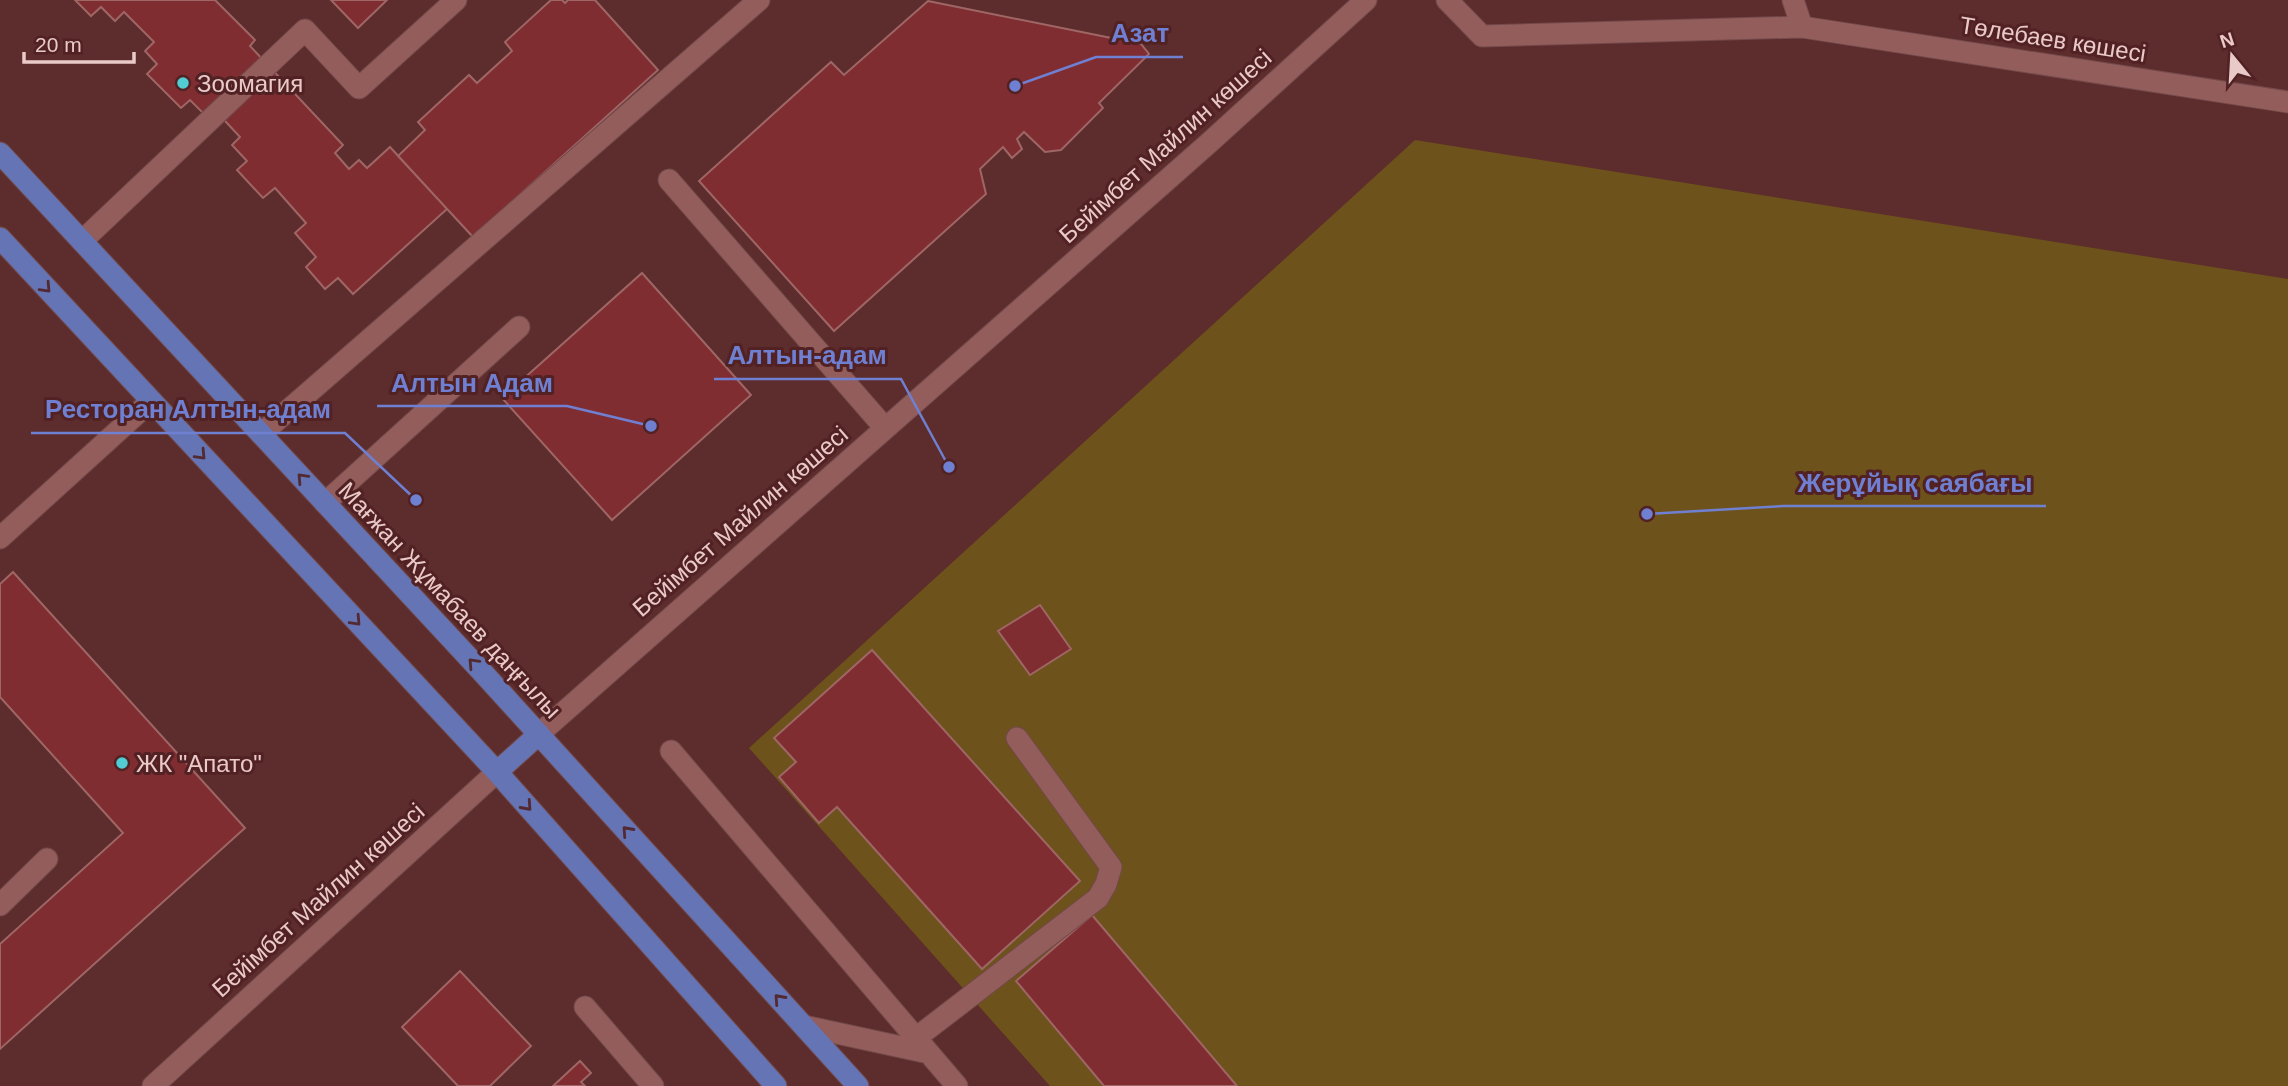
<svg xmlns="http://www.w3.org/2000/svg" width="2288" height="1086" viewBox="0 0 2288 1086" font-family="Arial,sans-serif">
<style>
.green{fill:#6e521c}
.building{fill:#802d32;stroke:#9e6665;stroke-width:2}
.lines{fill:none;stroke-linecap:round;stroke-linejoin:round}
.minor-casing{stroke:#73494a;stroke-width:23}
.major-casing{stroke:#73494a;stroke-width:23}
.minor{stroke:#935d5c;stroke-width:21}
.major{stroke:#6474b4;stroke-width:21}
.oneway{stroke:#532932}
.poi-dot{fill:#51ccd3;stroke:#512123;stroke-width:2.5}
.labels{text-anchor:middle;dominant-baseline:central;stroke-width:6;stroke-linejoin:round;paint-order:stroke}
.street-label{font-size:24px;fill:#eacac9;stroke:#512123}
.poi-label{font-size:24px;fill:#eacac9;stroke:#512123;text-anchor:start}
.leader{fill:none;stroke:#6f80d2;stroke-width:2.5}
.callout-dot{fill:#6f80d2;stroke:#512123;stroke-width:2.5}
.callout-label{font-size:26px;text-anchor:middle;font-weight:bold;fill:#6f80d2;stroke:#512123;stroke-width:6;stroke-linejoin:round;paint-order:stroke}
</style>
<rect width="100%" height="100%" fill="#5d2c2d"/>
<!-- green -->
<path class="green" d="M 1415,140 L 2288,279 L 2288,1086 L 1050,1086 L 749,748 Z"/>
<!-- building -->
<path class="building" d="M 75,0 L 215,0 L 255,40 L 250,46 L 343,145 L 335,153 L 349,169 L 359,160 L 367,168 L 390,147 L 447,209 L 353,294 L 338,278 L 325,289 L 306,267 L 316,257 L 295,233 L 306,223 L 275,188 L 263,198 L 237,170 L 247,161 L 232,145 L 240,137 L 212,107 L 204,114 L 190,100 L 181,108 L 147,74 L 157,64 L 145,51 L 154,42 L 124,12 L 115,21 L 101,7 L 91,16 Z
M 331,0 L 387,0 L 358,28 Z
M 551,0 L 562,0 L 565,3 L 568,0 L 595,0 L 658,70 L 473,237 L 398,156 L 425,130 L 418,122 L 469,75 L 477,83 L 512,51 L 505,42 Z
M 928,1 L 1141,44 L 1149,54 L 1099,103 L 1103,108 L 1061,150 L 1045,152 L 1024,132 L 1017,139 L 1022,149 L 1012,158 L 1003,147 L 980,169 L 986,194 L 834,331 L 699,181 L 831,62 L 844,75 Z
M 642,273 L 751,395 L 612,520 L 502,398 Z
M 13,572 L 245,828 L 0,1049 L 0,944 L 123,833 L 0,697 L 0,584 Z
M 1040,605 L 1071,649 L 1030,675 L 998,631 Z
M 872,650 L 1080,881 L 982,969 L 837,807 L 819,823 L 779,777 L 796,762 L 774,738 Z
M 1092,915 L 1237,1086 L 1104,1086 L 1016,981 Z
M 460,971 L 531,1046 L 490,1086 L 458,1086 L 402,1027 Z
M 580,1061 L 591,1073 L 581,1082 L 585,1086 L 553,1086 Z"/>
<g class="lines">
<!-- minor casing -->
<g class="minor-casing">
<path id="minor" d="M 1447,0 L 1482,36 L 1802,27 L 2288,102
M 1793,0 L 1802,27
M 669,180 L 885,428
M 82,241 L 305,30 L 359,88 L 456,0
M 261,434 L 759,0
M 325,503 L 519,327
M 0,538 L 151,401
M 539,734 L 1210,142 L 1366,0
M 671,751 L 957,1086
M 0,905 L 47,859
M 585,1007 L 653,1086
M 804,1026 L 929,1053
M 916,1038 L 1098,898 L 1106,884 L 1111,867 L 1017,738
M 153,1086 L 497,772"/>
</g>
<!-- major casing -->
<g class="major-casing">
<path id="major" d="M 0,153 L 484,674 L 858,1086
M 0,238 L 497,772 L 776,1086
M 497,772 L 539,734"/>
</g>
<!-- minor -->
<use href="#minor" class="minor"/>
<!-- major -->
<use href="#major" class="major"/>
</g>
<!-- one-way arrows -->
<defs><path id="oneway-chevron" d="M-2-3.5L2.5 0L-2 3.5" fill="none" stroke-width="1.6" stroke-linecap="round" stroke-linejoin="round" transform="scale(1.75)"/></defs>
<g class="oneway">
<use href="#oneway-chevron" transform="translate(46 288) rotate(47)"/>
<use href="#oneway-chevron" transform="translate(201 455) rotate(47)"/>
<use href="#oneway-chevron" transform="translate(302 478) rotate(-133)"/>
<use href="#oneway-chevron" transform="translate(356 621) rotate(47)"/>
<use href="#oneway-chevron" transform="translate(473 663) rotate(-133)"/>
<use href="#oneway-chevron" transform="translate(527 806) rotate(48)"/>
<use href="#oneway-chevron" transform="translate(627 831) rotate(-132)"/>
<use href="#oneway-chevron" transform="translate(779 999) rotate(-132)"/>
</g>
<!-- markers -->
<g class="poi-dot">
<circle cx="183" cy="83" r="7"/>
<circle cx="122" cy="763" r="7"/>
</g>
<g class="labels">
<!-- street labels -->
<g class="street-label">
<text transform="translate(2053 39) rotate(9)">Төлебаев көшесі</text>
<text transform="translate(1165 146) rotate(-42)">Бейімбет Майлин көшесі</text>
<text transform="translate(740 521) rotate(-41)">Бейімбет Майлин көшесі</text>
<text transform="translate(450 600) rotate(47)">Мағжан Жұмабаев даңғылы</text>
<text transform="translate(318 900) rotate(-42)">Бейімбет Майлин көшесі</text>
</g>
<!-- poi labels -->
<g class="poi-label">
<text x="197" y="83">Зоомагия</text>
<text x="136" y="763">ЖК "Апато"</text>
</g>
</g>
<!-- callouts -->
<path class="leader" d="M1015 86L1096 57H1183M949 467L901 379H714M651 426L567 406H377M416 500L345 433H31M1647 514L1784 506H2046"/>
<g class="callout-dot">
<circle cx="1015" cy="86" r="7"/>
<circle cx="949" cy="467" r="7"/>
<circle cx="651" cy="426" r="7"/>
<circle cx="416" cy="500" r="7"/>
<circle cx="1647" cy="514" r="7"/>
</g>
<g class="callout-label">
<text x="1140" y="42">Азат</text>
<text x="807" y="364">Алтын-адам</text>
<text x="472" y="392">Алтын Адам</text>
<text x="188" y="418">Ресторан Алтын-адам</text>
<text x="1915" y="492">Жерұйық саябағы</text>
</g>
<!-- north arrow -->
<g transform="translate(2232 56) rotate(342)" stroke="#512123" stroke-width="5" paint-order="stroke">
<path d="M0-5L12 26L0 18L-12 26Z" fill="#eacac9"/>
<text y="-10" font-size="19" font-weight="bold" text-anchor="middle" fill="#eacac9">N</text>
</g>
<!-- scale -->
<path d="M24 52v10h110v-10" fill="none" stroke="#eacac9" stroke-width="3.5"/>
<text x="35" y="52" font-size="21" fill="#eacac9" stroke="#512123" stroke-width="5" paint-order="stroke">20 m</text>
</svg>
